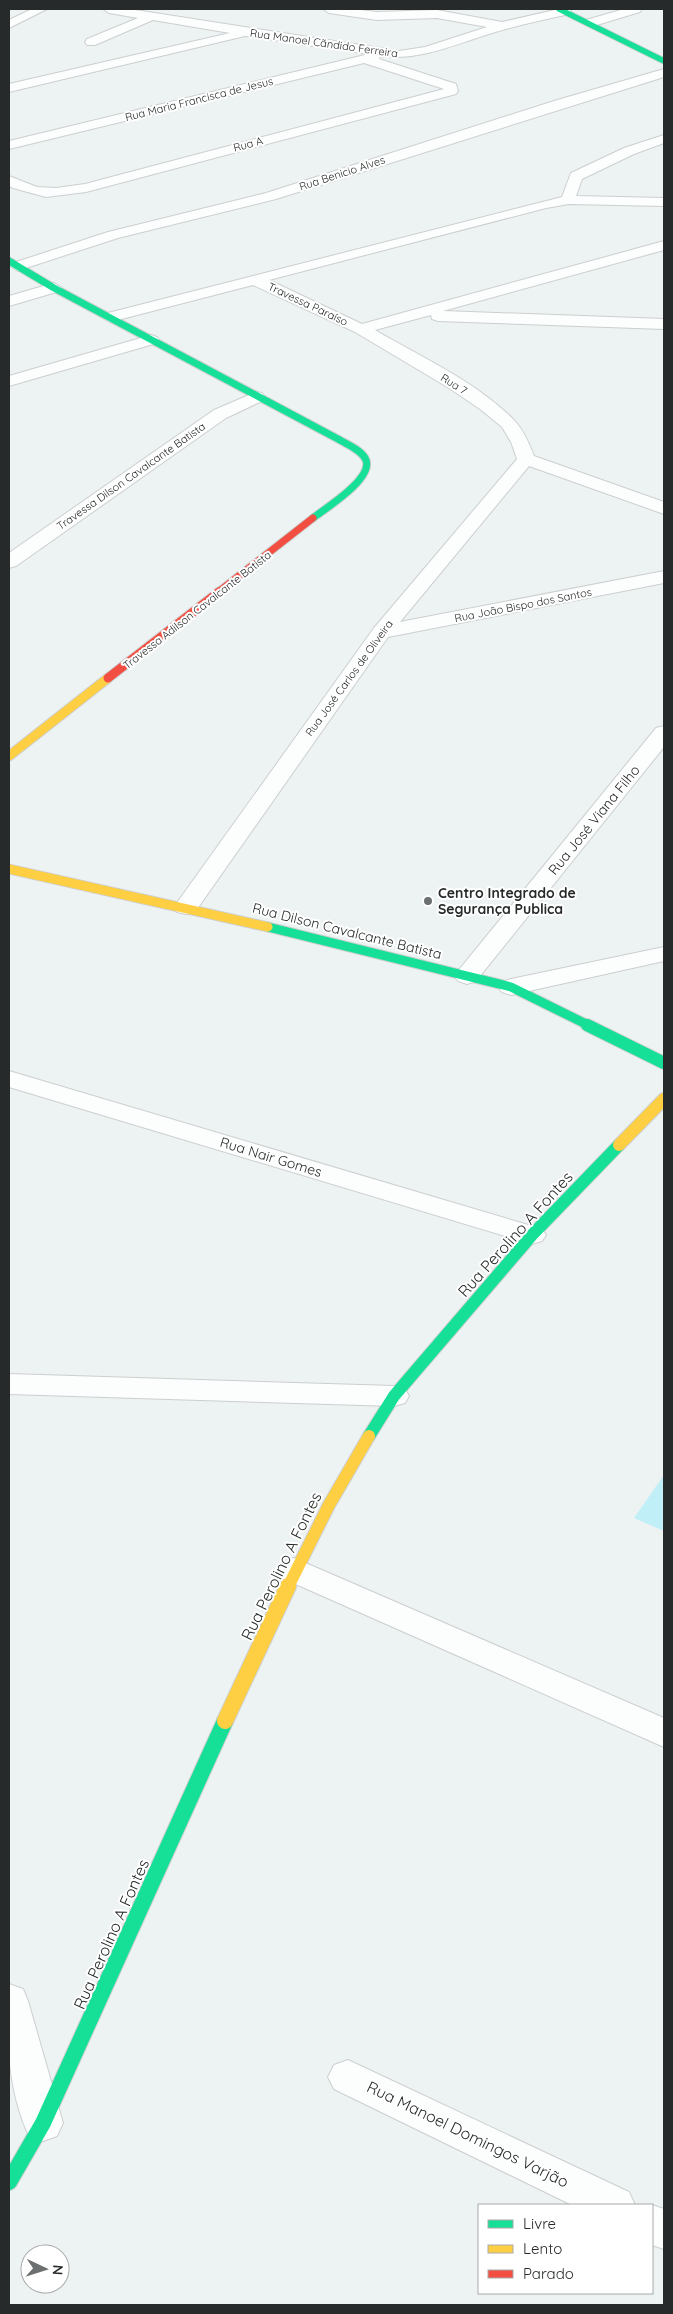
<svg xmlns="http://www.w3.org/2000/svg" width="673" height="2314" viewBox="0 0 673 2314" font-family="Quicksand,sans-serif">
<style>
.green{fill:#c0eff8}
.lines{fill:none;stroke-linecap:round;stroke-linejoin:round}
.street-casing{stroke:#cccfd0;stroke-width:2}
.fast-far4-casing{stroke:#cccfd0;stroke-width:7}
.fast-far3-casing{stroke:#cccfd0;stroke-width:9}
.fast-far2-casing{stroke:#cccfd0;stroke-width:11}
.fast-far1-casing{stroke:#cccfd0;stroke-width:14}
.fast-casing{stroke:#cccfd0;stroke-width:18}
.slow-far2-casing{stroke:#cccfd0;stroke-width:11}
.slow-far1-casing{stroke:#cccfd0;stroke-width:14}
.slow-casing{stroke:#cccfd0;stroke-width:18}
.jam-far1-casing{stroke:#cccfd0;stroke-width:9}
.jam-casing{stroke:#cccfd0;stroke-width:11}
.street{fill:#fcfdfd;fill-rule:evenodd}
.fast-far4{stroke:#16e098;stroke-width:5.5}
.fast-far3{stroke:#16e098;stroke-width:7}
.fast-far2{stroke:#16e098;stroke-width:9}
.fast-far1{stroke:#16e098;stroke-width:12}
.fast{stroke:#16e098;stroke-width:16}
.slow-far2{stroke:#ffcf43;stroke-width:9}
.slow-far1{stroke:#ffcf43;stroke-width:12}
.slow{stroke:#ffcf43;stroke-width:16}
.jam-far1{stroke:#f24e42;stroke-width:7}
.jam{stroke:#f24e42;stroke-width:9}
.poi-dot{fill:#6c7070;stroke:#fff;stroke-width:2}
.labels{text-anchor:middle;dominant-baseline:central;stroke-width:4;stroke-linejoin:round;paint-order:stroke}
.far-street-label{font-size:11px;fill:#272a2a;stroke:#fff}
.street-label{font-size:14px;fill:#272a2a;stroke:#fff}
.poi-label{font-size:14px;font-weight:bold;fill:#272a2a;stroke:#fff;text-anchor:start}
.near-street-label{font-size:16px;fill:#272a2a;stroke:#fff}
</style>
<rect width="100%" height="100%" fill="#edf2f3"/>
<!-- green -->
<path class="green" d="M 664,1475 L 664,1531 L 634,1518 Z"/>
<g class="lines">
<!-- street casing -->
<g class="street-casing">
<path id="street" d="M 32,9 L 47,9 L 9,28 L 9,20 Z
M 103,9 L 129,9 L 399,51 L 425,47 L 487,27 L 437,18 L 377,20 L 329,13 L 323,9 L 352,9 L 377,12 L 437,10 L 502,22 L 559,9 L 569,9 L 571,11 L 569,14 C 548,19 527,23 506,29 C 464,40 423,62 380,56 L 379,59 L 456,84 L 458,91 L 456,94 L 86,192 L 46,197 L 13,188 L 9,186 L 9,176 L 37,187 L 56,188 L 85,184 L 444,89 L 364,63 L 9,149 L 9,141 L 369,54 L 245,36 L 9,92 L 9,84 L 230,33 L 153,20 L 95,45 L 87,45 L 85,42 L 87,39 L 138,18 L 109,13 Z
M 624,9 L 642,9 L 640,12 L 590,27 L 584,23 L 586,20 Z
M 664,69 L 664,77 L 276,199 L 118,238 L 23,269 L 18,271 L 10,266 L 13,263 L 108,232 L 266,193 L 554,101 Z
M 664,135 L 664,143 L 634,154 L 582,179 L 576,196 L 664,198 L 664,206 L 569,204 L 546,208 L 269,280 L 362,324 L 664,241 L 664,250 L 443,311 L 664,319 L 664,329 L 438,321 L 432,319 L 431,315 L 375,330 C 421,357 475,381 513,419 C 523,429 529,443 534,456 L 664,502 L 664,514 L 529,466 L 400,622 L 664,571 L 664,583 L 388,637 L 195,912 L 186,914 L 177,912 L 174,907 L 374,628 L 517,459 L 511,442 L 502,427 L 480,409 L 449,388 L 355,332 L 253,285 L 110,322 L 102,317 L 104,314 L 562,197 L 571,173 L 624,148 Z
M 54,283 L 62,288 L 60,291 L 9,306 L 9,296 Z
M 151,335 L 157,337 L 159,340 L 157,343 L 9,386 L 9,376 Z
M 256,392 L 262,393 L 265,397 L 262,401 L 226,418 L 16,566 L 9,568 L 9,553 L 214,410 Z
M 664,726 L 664,747 L 476,981 L 467,984 L 458,981 L 454,976 L 458,971 L 656,728 Z
M 664,947 L 664,961 L 511,995 L 502,992 L 498,987 L 502,982 L 511,979 Z
M 9,1071 L 542,1229 L 546,1235 L 542,1241 L 532,1244 L 522,1241 L 9,1087 Z
M 9,1374 L 394,1386 L 405,1389 L 409,1396 L 405,1403 L 394,1406 L 9,1394 Z
M 294,1558 L 664,1718 L 664,1747 L 282,1578 L 277,1570 L 282,1562 Z
M 9,1984 L 23,1989 L 28,2001 L 63,2123 L 57,2136 L 43,2141 L 29,2136 C 7,2089 6,2035 9,1984 Z
M 348,2060 L 629,2192 L 635,2205 L 572,2205 L 334,2089 L 328,2077 L 334,2065 Z
M 651,2205 L 652,2205 L 664,2209 L 664,2249 L 652,2245 Z"/>
</g>
<!-- fast-far4 casing -->
<g class="fast-far4-casing">
<path id="fast-far4" d="M 559,9 L 664,61"/>
</g>
<!-- fast-far3 casing -->
<g class="fast-far3-casing">
<path id="fast-far3" d="M 9,261 L 54,288 L 338,439 C 346,444 362,450 366,460 C 373,479 326,508 313,518"/>
</g>
<!-- fast-far2 casing -->
<g class="fast-far2-casing">
<path id="fast-far2" d="M 268,927 L 511,987 L 590,1026"/>
</g>
<!-- fast-far1 casing -->
<g class="fast-far1-casing">
<path id="fast-far1" d="M 587,1025 L 664,1063
M 369,1436 L 394,1396 L 532,1235 L 619,1145"/>
</g>
<!-- fast casing -->
<g class="fast-casing">
<path id="fast" d="M 9,2182 L 43,2123 L 225,1721"/>
</g>
<!-- slow-far2 casing -->
<g class="slow-far2-casing">
<path id="slow-far2" d="M 9,756 L 108,678
M 9,869 L 268,927"/>
</g>
<!-- slow-far1 casing -->
<g class="slow-far1-casing">
<path id="slow-far1" d="M 619,1145 L 664,1099
M 288,1587 L 329,1505 L 369,1436"/>
</g>
<!-- slow casing -->
<g class="slow-casing">
<path id="slow" d="M 225,1721 L 288,1586"/>
</g>
<!-- jam-far1 casing -->
<g class="jam-far1-casing">
<path id="jam-far1" d="M 217,593 L 313,518"/>
</g>
<!-- jam casing -->
<g class="jam-casing">
<path id="jam" d="M 108,678 L 219,592"/>
</g>
<!-- street -->
<use href="#street" class="street"/>
<!-- fast-far4 -->
<use href="#fast-far4" class="fast-far4"/>
<!-- fast-far3 -->
<use href="#fast-far3" class="fast-far3"/>
<!-- fast-far2 -->
<use href="#fast-far2" class="fast-far2"/>
<!-- fast-far1 -->
<use href="#fast-far1" class="fast-far1"/>
<!-- fast -->
<use href="#fast" class="fast"/>
<!-- slow-far2 -->
<use href="#slow-far2" class="slow-far2"/>
<!-- slow-far1 -->
<use href="#slow-far1" class="slow-far1"/>
<!-- slow -->
<use href="#slow" class="slow"/>
<!-- jam-far1 -->
<use href="#jam-far1" class="jam-far1"/>
<!-- jam -->
<use href="#jam" class="jam"/>
</g>
<!-- markers -->
<circle class="poi-dot" cx="428" cy="901" r="5"/>
<g class="labels">
<!-- far-street labels -->
<g class="far-street-label">
<text transform="translate(324 43) rotate(8)">Rua Manoel Cãndido Ferreira</text>
<text transform="translate(199 99) rotate(-14)">Rua Maria Francisca de Jesus</text>
<text transform="translate(248 144) rotate(-15)">Rua A</text>
<text transform="translate(342 173) rotate(-18)">Rua Benicio Alves</text>
<text transform="translate(308 304) rotate(25)">Travessa Paraíso</text>
<text transform="translate(454 384) rotate(32)">Rua 7</text>
<text transform="translate(131 476) rotate(-35)">Travessa Dilson Cavalcante Batista</text>
<text transform="translate(523 605) rotate(-11)">Rua João Bispo dos Santos</text>
<text transform="translate(197 610) rotate(-38)">Travessa Adilson Cavalcante Batista</text>
<text transform="translate(349 678) rotate(-54)">Rua José Carlos de Oliveira</text>
</g>
<!-- street labels -->
<g class="street-label">
<text transform="translate(594 820) rotate(-51)">Rua José Viana Filho</text>
<text transform="translate(347 931) rotate(14)">Rua Dilson Cavalcante Batista</text>
<text transform="translate(271 1157) rotate(17)">Rua Nair Gomes</text>
</g>
<!-- poi labels -->
<g class="poi-label">
<text x="438" y="893">Centro Integrado de<tspan x="438" dy="16">Segurança Publica</tspan></text>
</g>
<!-- near-street labels -->
<g class="near-street-label">
<text transform="translate(515 1234) rotate(-48)">Rua Perolino A Fontes</text>
<text transform="translate(281 1566) rotate(-64)">Rua Perolino A Fontes</text>
<text transform="translate(111 1934) rotate(-66)">Rua Perolino A Fontes</text>
<text transform="translate(468 2134) rotate(26)">Rua Manoel Domingos Varjão</text>
</g>
</g>
<!-- border -->
<rect width="673" height="2314" fill="none" stroke="#272a2a" stroke-width="20"/>
<!-- legend -->
<rect x="478" y="2204" width="175" height="90" fill="#ffffff" stroke="#a9aaaa"/>
<rect x="488" y="2220" width="25" height="8" fill="#16e098" stroke="#a9aaaa"/>
<text x="523" y="2229" font-size="15" fill="#272a2a">Livre</text>
<rect x="488" y="2245" width="25" height="8" fill="#ffcf43" stroke="#a9aaaa"/>
<text x="523" y="2254" font-size="15" fill="#272a2a">Lento</text>
<rect x="488" y="2270" width="25" height="8" fill="#f24e42" stroke="#a9aaaa"/>
<text x="523" y="2279" font-size="15" fill="#272a2a">Parado</text>
<!-- north arrow -->
<g transform="translate(45 2269) rotate(94)"><circle r="24" fill="#ffffff" stroke="#a9aaaa"/>
<path d="M0-4L9 19L0 12L-9 19Z" fill="#6c7070"/>
<text y="-8" font-size="14" font-weight="bold" text-anchor="middle" fill="#272a2a">N</text>
</g>
</svg>
